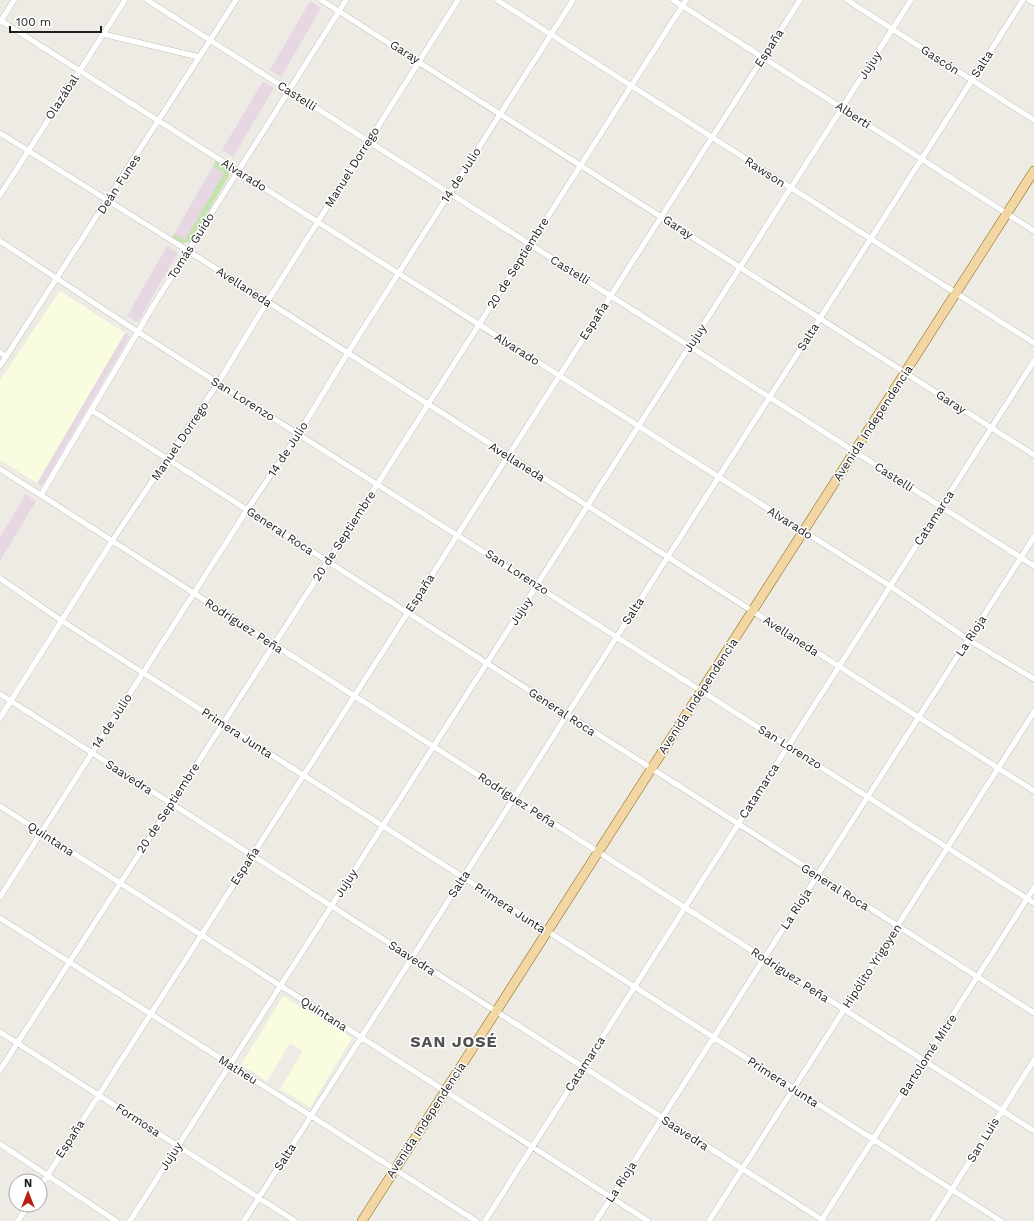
<svg xmlns="http://www.w3.org/2000/svg" width="1034" height="1221" viewBox="0 0 1034 1221" font-family="'Work Sans',sans-serif">
<style>
.industrial{fill:#e6d7e2}
.education{fill:#f9fcdf}
.grass{fill:#c5e3af}
.lines{fill:none;stroke-linecap:round;stroke-linejoin:round}
.minor-casing{stroke:#9f9f9f;stroke-width:6}
.primary-casing{stroke:#89690e;stroke-width:10}
.minor{stroke:#fff;stroke-width:5.5}
.primary{stroke:#f2d7a5;stroke-width:9}
.labels{text-anchor:middle;dominant-baseline:central;stroke-width:3;stroke-linejoin:round;paint-order:stroke}
.street-label{font-size:12px;fill:#1e1e1e;stroke:#fff}
.district-label{font-size:16px;font-weight:bold;letter-spacing:1px;fill:#515151;stroke:#fff}
</style>
<rect width="100%" height="100%" fill="#eeebe4"/>
<!-- industrial -->
<path class="industrial" d="M 310,1 L 321,8 L 281,77 L 270,70 Z
M 263,81 L 274,88 L 233,157 L 222,150 Z
M 213,166 L 224,173 L 185,241 L 174,234 Z
M 167,246 L 178,253 L 138,322 L 127,316 Z
M 125,333 L 130,336 L 42,486 L 37,483 Z
M 26,494 L 36,501 L 0,561 L 0,537 Z"/>
<!-- education -->
<path class="education" d="M 60,291 L 125,333 L 37,483 L 0,460 L 0,380 Z
M 283,996 L 352,1038 L 310,1107 L 280,1089 L 303,1051 L 290,1043 L 267,1081 L 241,1065 Z"/>
<!-- grass -->
<path class="grass" d="M 216,161 L 229,170 L 229,176 L 190,242 L 182,243 L 172,237 L 174,234 L 185,240 L 224,173 L 213,166 Z"/>
<g class="lines">
<!-- minor casing -->
<g class="minor-casing">
<path id="minor" d="M 147,0 L 1034,566
M 321,0 L 1034,455
M 497,0 L 1034,343
M 673,0 L 1034,231
M 847,0 L 1034,120
M 1029,0 L 1034,3
M 0,20 L 890,586 L 969,640 L 1034,679
M 0,22 L 14,0
M 103,34 L 199,57
M 0,133 L 179,245 L 1034,791
M 0,195 L 125,0
M 0,241 L 138,332 L 1034,903
M 0,352 L 6,357
M 0,366 L 236,0
M 91,410 L 1034,1013
M 0,469 L 1034,1131
M 41,495 L 153,306 L 346,0
M 1,579 L 62,621 L 1001,1221
M 0,694 L 824,1221
M 0,718 L 112,541 L 218,383 L 267,302 L 458,0
M 0,806 L 648,1221
M 0,897 L 247,510 L 299,433 L 347,354 L 573,0
M 0,918 L 476,1221
M 0,1032 L 295,1221
M 0,1070 L 378,483 L 686,0
M 0,1144 L 116,1221
M 40,1187 L 800,0
M 18,1221 L 28,1205
M 130,1221 L 911,0
M 244,1221 L 1023,0
M 485,1221 L 1034,361
M 596,1221 L 1034,537
M 709,1221 L 1034,712
M 821,1221 L 1034,888
M 932,1221 L 1034,1060"/>
</g>
<!-- primary casing -->
<g class="primary-casing">
<path id="primary" d="M 362,1221 L 1034,171"/>
</g>
<!-- minor -->
<use href="#minor" class="minor"/>
<!-- primary -->
<use href="#primary" class="primary"/>
</g>
<g class="labels">
<!-- street labels -->
<g class="street-label">
<text transform="translate(769 48) rotate(-57)">España</text>
<text transform="translate(405 52) rotate(32)">Garay</text>
<text transform="translate(940 60) rotate(33)">Gascón</text>
<text transform="translate(982 64) rotate(-57)">Salta</text>
<text transform="translate(870 65) rotate(-57)">Jujuy</text>
<text transform="translate(297 96) rotate(33)">Castelli</text>
<text transform="translate(62 97) rotate(-57)">Olazábal</text>
<text transform="translate(853 115) rotate(33)">Alberti</text>
<text transform="translate(352 167) rotate(-58)">Manuel Dorrego</text>
<text transform="translate(765 172) rotate(33)">Rawson</text>
<text transform="translate(244 175) rotate(32)">Alvarado</text>
<text transform="translate(461 175) rotate(-57)">14 de Julio</text>
<text transform="translate(119 184) rotate(-57)">Deán Funes</text>
<text transform="translate(678 227) rotate(33)">Garay</text>
<text transform="translate(191 246) rotate(-58)">Tomás Guido</text>
<text transform="translate(518 263) rotate(-58)">20 de Septiembre</text>
<text transform="translate(570 270) rotate(32)">Castelli</text>
<text transform="translate(244 287) rotate(33)">Avellaneda</text>
<text transform="translate(594 321) rotate(-57)">España</text>
<text transform="translate(808 337) rotate(-58)">Salta</text>
<text transform="translate(695 338) rotate(-57)">Jujuy</text>
<text transform="translate(517 349) rotate(32)">Alvarado</text>
<text transform="translate(243 399) rotate(32)">San Lorenzo</text>
<text transform="translate(951 402) rotate(33)">Garay</text>
<text transform="translate(873 423) rotate(-57)">Avenida Independencia</text>
<text transform="translate(180 441) rotate(-56)">Manuel Dorrego</text>
<text transform="translate(288 449) rotate(-57)">14 de Julio</text>
<text transform="translate(517 462) rotate(32)">Avellaneda</text>
<text transform="translate(894 477) rotate(33)">Castelli</text>
<text transform="translate(934 518) rotate(-57)">Catamarca</text>
<text transform="translate(790 523) rotate(32)">Alvarado</text>
<text transform="translate(280 531) rotate(33)">General Roca</text>
<text transform="translate(344 536) rotate(-57)">20 de Septiembre</text>
<text transform="translate(517 572) rotate(33)">San Lorenzo</text>
<text transform="translate(420 593) rotate(-57)">España</text>
<text transform="translate(521 611) rotate(-57)">Jujuy</text>
<text transform="translate(633 611) rotate(-57)">Salta</text>
<text transform="translate(244 626) rotate(33)">Rodríguez Peña</text>
<text transform="translate(791 636) rotate(33)">Avellaneda</text>
<text transform="translate(971 636) rotate(-57)">La Rioja</text>
<text transform="translate(698 696) rotate(-57)">Avenida Independencia</text>
<text transform="translate(562 712) rotate(33)">General Roca</text>
<text transform="translate(112 721) rotate(-57)">14 de Julio</text>
<text transform="translate(237 733) rotate(33)">Primera Junta</text>
<text transform="translate(790 747) rotate(32)">San Lorenzo</text>
<text transform="translate(129 777) rotate(33)">Saavedra</text>
<text transform="translate(759 791) rotate(-57)">Catamarca</text>
<text transform="translate(517 800) rotate(33)">Rodríguez Peña</text>
<text transform="translate(168 808) rotate(-57)">20 de Septiembre</text>
<text transform="translate(51 839) rotate(33)">Quintana</text>
<text transform="translate(245 866) rotate(-57)">España</text>
<text transform="translate(346 883) rotate(-57)">Jujuy</text>
<text transform="translate(459 884) rotate(-57)">Salta</text>
<text transform="translate(835 887) rotate(32)">General Roca</text>
<text transform="translate(510 908) rotate(33)">Primera Junta</text>
<text transform="translate(796 909) rotate(-57)">La Rioja</text>
<text transform="translate(412 958) rotate(33)">Saavedra</text>
<text transform="translate(872 966) rotate(-57)">Hipólito Yrigoyen</text>
<text transform="translate(790 975) rotate(33)">Rodríguez Peña</text>
<text transform="translate(324 1014) rotate(33)">Quintana</text>
<text transform="translate(928 1055) rotate(-57)">Bartolomé Mitre</text>
<text transform="translate(585 1064) rotate(-57)">Catamarca</text>
<text transform="translate(238 1070) rotate(32)">Matheu</text>
<text transform="translate(783 1082) rotate(33)">Primera Junta</text>
<text transform="translate(138 1120) rotate(33)">Formosa</text>
<text transform="translate(426 1120) rotate(-57)">Avenida Independencia</text>
<text transform="translate(685 1133) rotate(33)">Saavedra</text>
<text transform="translate(70 1139) rotate(-57)">España</text>
<text transform="translate(983 1140) rotate(-58)">San Luis</text>
<text transform="translate(171 1156) rotate(-57)">Jujuy</text>
<text transform="translate(285 1157) rotate(-57)">Salta</text>
<text transform="translate(621 1182) rotate(-57)">La Rioja</text>
</g>
<!-- district labels -->
<g class="district-label">
<text x="454" y="1041">SAN JOSÉ</text>
</g>
</g>
<!-- north arrow -->
<g transform="translate(28 1193)"><circle r="19" fill="#ffffff" stroke="#a5a5a5"/>
<path d="M0-3L7 15L0 10L-7 15Z" fill="#b82013"/>
<text y="-6" font-size="11" font-weight="bold" text-anchor="middle" fill="#1e1e1e">N</text>
</g>
<!-- scale -->
<path d="M10 26v6h91v-6" fill="none" stroke="#1e1e1e" stroke-width="2"/>
<text x="16" y="26" font-size="12" fill="#1e1e1e" stroke="#ffffff" stroke-width="3" paint-order="stroke">100 m</text>
</svg>
